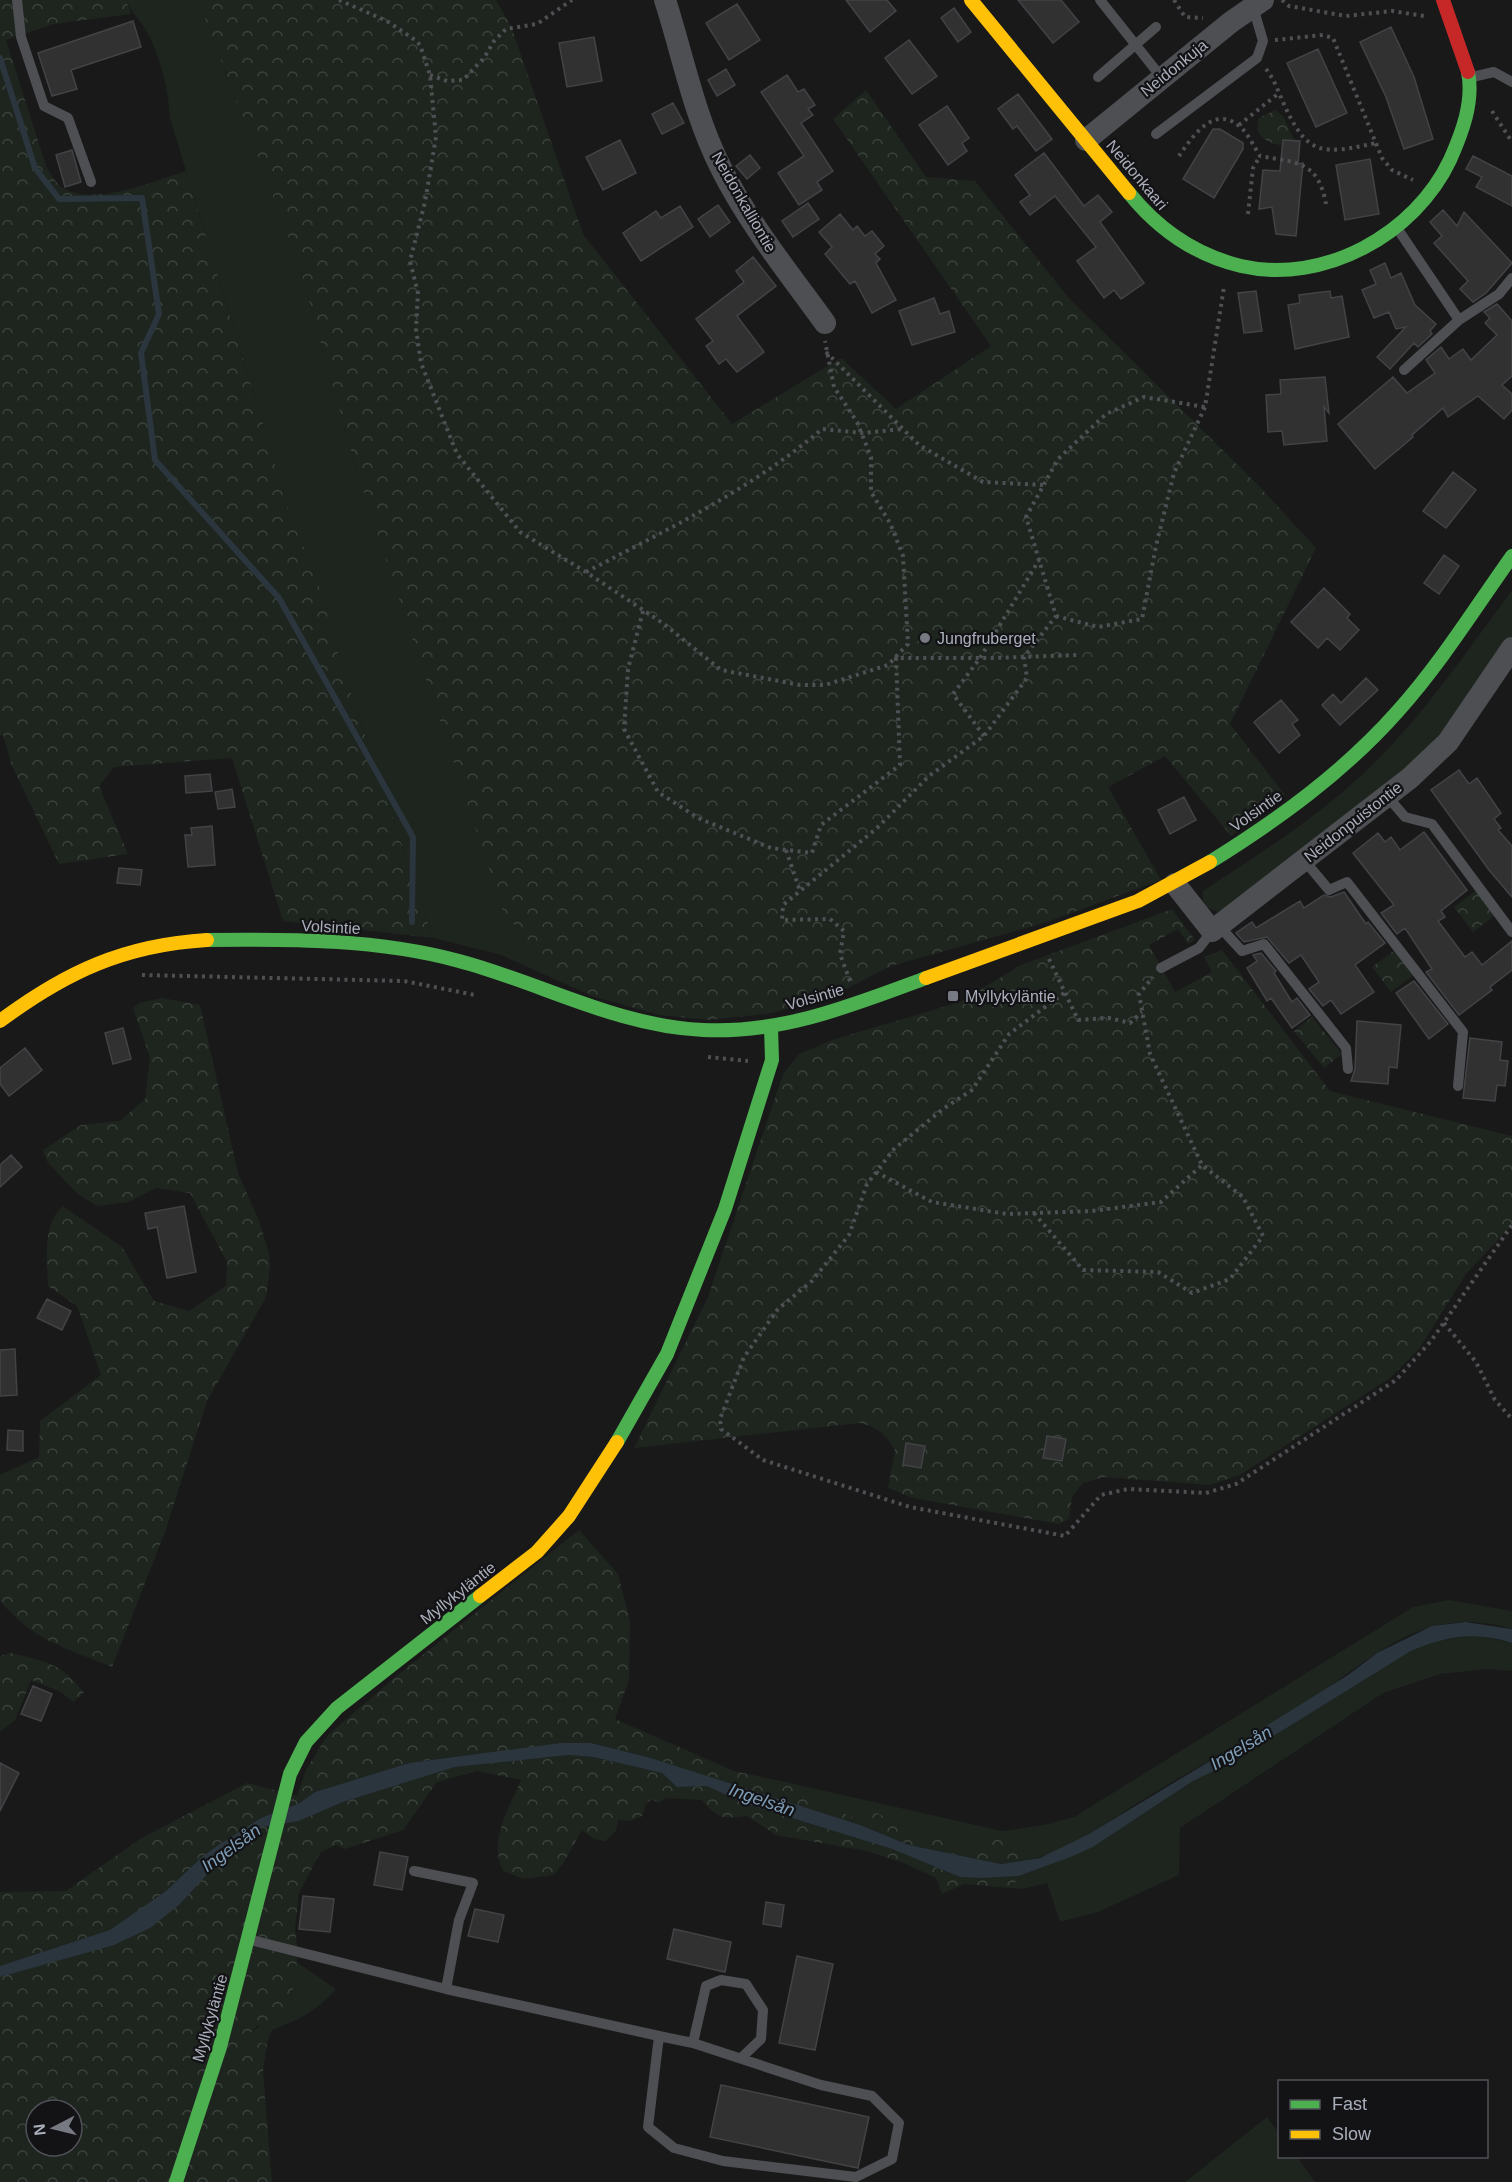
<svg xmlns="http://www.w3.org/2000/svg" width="1512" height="2182" viewBox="0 0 1512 2182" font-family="Helvetica,sans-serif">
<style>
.grass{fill:#1d251e}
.forest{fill:url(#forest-crowns);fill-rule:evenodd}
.water{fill:#2b353d}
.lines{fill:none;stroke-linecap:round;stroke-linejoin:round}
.stream{stroke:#2b353d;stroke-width:6}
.building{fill:#313132;stroke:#424346;stroke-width:1.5}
.path{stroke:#4f5054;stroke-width:4;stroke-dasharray:3 4.5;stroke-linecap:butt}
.lane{stroke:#4d4f53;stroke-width:10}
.street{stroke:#4d4f53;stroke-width:22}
.fast{stroke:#4caf50;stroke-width:14}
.slow{stroke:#ffc107;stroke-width:14}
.jam{stroke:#c62828;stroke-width:14}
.poi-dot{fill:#777a83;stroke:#131316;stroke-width:2}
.labels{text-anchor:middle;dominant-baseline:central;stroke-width:4.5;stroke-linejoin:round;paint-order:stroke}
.street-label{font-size:16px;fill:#aaafbb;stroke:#131316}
.poi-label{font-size:16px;fill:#aaafbb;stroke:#131316;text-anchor:start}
.water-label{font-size:18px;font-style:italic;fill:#7f9eb8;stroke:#131316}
</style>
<defs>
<pattern id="forest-crowns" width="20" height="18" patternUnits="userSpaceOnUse" patternTransform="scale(1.5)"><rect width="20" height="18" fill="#1d251e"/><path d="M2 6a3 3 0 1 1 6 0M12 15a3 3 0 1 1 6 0" fill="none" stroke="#3b423d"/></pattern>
</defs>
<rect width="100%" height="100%" fill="#19191a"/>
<!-- grass -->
<path class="grass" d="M 126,0 L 198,0 L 298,262 L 356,469 L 592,996 L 501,955 L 433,938 L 340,660 L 320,588 L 290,513 L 170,118 C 168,87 160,54 144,27 C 137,16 131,13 126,0 Z
M 1512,590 L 1512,640 L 1445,737 L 1225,910 L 1218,912 L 1206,907 L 1203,900 L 1203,891 C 1260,853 1320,816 1369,768 C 1424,715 1467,651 1512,590 Z
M 1449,1600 L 1512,1611 L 1512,1629 C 1488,1621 1455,1620 1431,1627 C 1386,1640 1350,1674 1311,1699 C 1254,1736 1194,1768 1136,1804 C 1103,1825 1066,1853 1028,1860 L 1020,1842 L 973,1850 L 913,1831 L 875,1812 L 867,1812 L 854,1818 L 819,1801 L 799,1785 L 1002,1831 L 1044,1825 L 1074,1817 L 1413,1607 Z
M 1475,1635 L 1512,1643 L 1512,1671 L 1488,1669 L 1440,1674 L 1383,1693 L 1180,1828 L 1179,1875 L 1098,1912 L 1060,1922 L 1047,1883 L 1023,1889 L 1009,1888 L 1025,1874 L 1093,1847 L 1193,1781 L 1225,1766 L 1411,1651 L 1433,1641 Z
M 297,1962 L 336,1989 C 317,2011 299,2020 272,2030 L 267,2044 L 243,2041 L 292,1995 Z
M 1267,2117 L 1279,2133 L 1280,2156 L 1297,2157 L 1315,2182 L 1185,2182 Z"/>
<!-- forest -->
<path class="forest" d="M 0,0 L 126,0 L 131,14 L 54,24 L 6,40 L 46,166 C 49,171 52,177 56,182 C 83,212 154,181 186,171 L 290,513 L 320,588 L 340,660 L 433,938 L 283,921 L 232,758 L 114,767 L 99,786 L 128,854 L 59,864 L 12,766 L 3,735 L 0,736 Z
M 198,0 L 496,0 L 511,26 L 583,234 L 732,424 L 841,358 L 896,409 L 991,346 L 833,119 L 866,90 L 926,177 L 975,181 L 1068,297 L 1258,485 L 1316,548 L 1230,724 L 1285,795 L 1231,836 L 1165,756 L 1108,787 L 1161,880 L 1047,922 L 891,966 L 840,992 L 773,1013 L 710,1020 L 659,1015 L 592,996 L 550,964 L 504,914 L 356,469 L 298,262 Z
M 1275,110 L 1283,116 L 1295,141 L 1283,140 L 1282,145 C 1268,144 1252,135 1259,118 Z
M 1477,890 L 1495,915 L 1473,932 L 1454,907 Z
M 1172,909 L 1195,940 L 1188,944 L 1178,929 L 1149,945 L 1175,992 L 1212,972 L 1204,957 L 1222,950 L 1330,1091 L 1512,1136 L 1512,1225 L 1466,1274 L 1419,1349 L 1390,1378 L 1240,1475 L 1210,1485 L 1104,1477 L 1083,1483 L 1072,1497 L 1069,1519 L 1059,1524 L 913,1498 L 888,1488 L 895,1450 C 885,1434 879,1428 860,1423 L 634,1448 L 708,1297 L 783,1074 L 799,1054 L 835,1039 L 960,1002 L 1021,965 Z
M 1395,950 L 1414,975 L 1391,992 L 1372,967 Z
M 162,998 L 200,1005 L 238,1173 L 259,1221 L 269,1253 L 270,1268 L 266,1297 L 207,1401 L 165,1532 L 112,1667 C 64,1647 35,1642 0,1601 L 0,1475 L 39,1457 L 40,1421 L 101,1375 L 77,1306 L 48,1286 C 47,1262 42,1223 63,1206 L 122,1247 L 154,1301 L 189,1311 L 226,1286 L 227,1262 L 190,1193 L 156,1188 L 129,1202 L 97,1206 L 78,1194 L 48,1163 L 43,1150 L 81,1125 L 120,1121 L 145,1099 L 150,1058 L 133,1008 L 139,1003 Z
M 1312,1017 L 1342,1054 L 1324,1068 L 1294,1031 Z
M 579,1530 L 618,1574 L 630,1621 L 629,1680 L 615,1719 L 734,1771 L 799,1785 L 819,1801 L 854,1818 L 867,1812 L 875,1812 L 913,1831 L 973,1850 L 1002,1831 L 1020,1842 L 1028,1860 L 1001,1864 L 909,1845 L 860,1825 L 651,1758 L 591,1743 L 560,1743 L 409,1763 L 315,1792 L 298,1804 L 299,1821 L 343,1802 L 455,1767 L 569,1755 L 592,1757 L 662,1773 L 678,1787 L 707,1786 L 743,1803 L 892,1849 L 960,1877 L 1025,1874 L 1009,1888 L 964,1884 L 942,1894 L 936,1878 L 901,1862 L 867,1851 L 776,1835 L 747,1816 C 723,1819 717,1819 702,1800 L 666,1798 L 659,1803 L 652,1799 L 646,1804 L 642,1816 L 630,1821 L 618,1820 L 616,1831 L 605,1841 L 594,1839 L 582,1830 L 564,1862 L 554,1875 L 524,1879 L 503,1871 C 488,1841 509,1808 521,1780 L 477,1771 L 437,1782 L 403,1830 L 345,1849 L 336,1845 L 320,1853 L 299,1893 L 295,1928 L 298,1956 L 292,1995 L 276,2021 L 257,2026 L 244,2041 L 267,2044 L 263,2071 L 272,2182 L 0,2182 L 0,1892 L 66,1891 L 140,1839 L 247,1783 L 297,1796 L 306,1770 L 327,1736 L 394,1678 ZM 36,2110 L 72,2110 L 72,2146 L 36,2146 Z
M 11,1653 C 47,1662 60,1662 84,1693 L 73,1702 L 61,1692 L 31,1680 L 15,1720 L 0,1732 L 0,1656 Z"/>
<!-- water -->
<path class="water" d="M 1465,1622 L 1512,1629 L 1512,1643 C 1476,1631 1445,1636 1411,1651 L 1225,1766 L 1193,1781 L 1093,1847 L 1073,1856 L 1019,1876 L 982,1878 L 960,1877 L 892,1849 L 743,1803 L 707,1786 L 677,1787 L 662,1773 L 593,1757 L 569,1755 L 455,1767 L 343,1802 L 299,1821 L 262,1827 L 213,1868 L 179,1905 L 150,1928 L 114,1945 L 0,1977 L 0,1966 L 110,1930 L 166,1891 L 203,1856 L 220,1844 L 261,1818 L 298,1804 L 315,1792 L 409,1763 L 560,1743 L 591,1743 L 651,1758 L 860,1825 L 909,1845 L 1001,1864 L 1040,1858 L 1089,1834 L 1210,1761 L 1348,1675 L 1377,1653 L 1432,1626 Z"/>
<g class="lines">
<!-- stream -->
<path class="stream" d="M 0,58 L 35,168 L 59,199 L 142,198 L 159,314 L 141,353 L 155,460 L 279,598 L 413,837 L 412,922"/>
</g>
<!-- building -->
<path class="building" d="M 846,0 L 887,0 L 896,11 L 870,32 Z
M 1018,0 L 1061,0 L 1079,22 L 1053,43 Z
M 737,4 L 760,40 L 729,60 L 706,23 Z
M 954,8 L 971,32 L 958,42 L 941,18 Z
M 133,21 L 141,47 L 71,70 L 77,89 L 52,96 L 38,53 Z
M 1391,27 L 1414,77 L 1433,139 L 1404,149 L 1386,97 L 1360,42 Z
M 594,37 L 602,81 L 567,87 L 559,43 Z
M 909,40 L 937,76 L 912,94 L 885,58 Z
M 1318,49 L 1347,113 L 1316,127 L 1287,63 Z
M 726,69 L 735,85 L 717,96 L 708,80 Z
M 787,75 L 798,92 L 804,89 L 815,105 L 808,109 L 813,115 L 801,123 L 833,171 L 817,182 L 822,190 L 799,205 L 778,173 L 804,156 L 761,92 Z
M 1018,94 L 1052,139 L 1036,151 L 1017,126 L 1013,129 L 998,109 Z
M 673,103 L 684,123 L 662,134 L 652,114 Z
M 947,106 L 969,138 L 962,143 L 967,151 L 948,165 L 919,125 Z
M 1213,129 L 1220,129 L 1243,143 L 1243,149 L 1214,198 L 1183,179 Z
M 620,140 L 636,173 L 603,190 L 586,157 Z
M 1283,140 L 1300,141 L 1298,164 L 1303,163 L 1296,236 L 1276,234 L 1272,207 L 1259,209 L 1263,170 L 1280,171 Z
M 72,150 L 81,182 L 65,187 L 56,155 Z
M 1044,153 L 1084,206 L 1098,195 L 1112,212 L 1100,222 L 1144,283 L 1121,299 L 1114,290 L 1104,298 L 1077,261 L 1096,247 L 1055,196 L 1030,215 L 1020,202 L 1030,195 L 1015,175 Z
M 750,155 L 760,168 L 747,179 L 736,166 Z
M 1473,156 L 1512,176 L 1512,206 L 1476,187 L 1482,177 L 1466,169 Z
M 1370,159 L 1379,214 L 1345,220 L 1336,165 Z
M 808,203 L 819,219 L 793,237 L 782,221 Z
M 718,205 L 730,222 L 710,237 L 698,219 Z
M 680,206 L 693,227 L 641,261 L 623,233 L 656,211 L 661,218 Z
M 1443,210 L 1457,226 L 1464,212 L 1512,263 L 1486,293 L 1473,302 L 1460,289 L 1468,281 L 1434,243 L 1442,236 L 1430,222 Z
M 840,214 L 853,230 L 857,226 L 865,236 L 872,231 L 884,246 L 875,254 L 880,259 L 876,263 L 896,300 L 872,313 L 855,281 L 850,284 L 825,254 L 832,247 L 819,232 Z
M 753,257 L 776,286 L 737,316 L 764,352 L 737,372 L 726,359 L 719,364 L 706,346 L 713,341 L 696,319 L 744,282 L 736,271 Z
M 1385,263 L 1391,278 L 1401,273 L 1415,305 L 1436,324 L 1430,331 L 1432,334 L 1418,347 L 1414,343 L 1390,369 L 1377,357 L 1406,327 L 1396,329 L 1389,312 L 1374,318 L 1362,290 L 1376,284 L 1370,270 Z
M 1256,291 L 1262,331 L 1244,333 L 1238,293 Z
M 1330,291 L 1331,298 L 1342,296 L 1349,337 L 1295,349 L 1288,305 L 1300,303 L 1299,295 Z
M 934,298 L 940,314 L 949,311 L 955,332 L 912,345 L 899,311 Z
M 1497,304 L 1512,321 L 1512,376 L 1502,385 L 1512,394 L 1512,410 L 1504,419 L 1478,396 L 1448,417 L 1443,408 L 1412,435 L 1413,437 L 1375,469 L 1338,424 L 1393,377 L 1407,393 L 1435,373 L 1426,360 L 1441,347 L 1449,359 L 1463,349 L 1471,360 L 1497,335 L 1485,323 L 1490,318 L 1484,312 Z
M 1325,377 L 1329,413 L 1324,407 L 1327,441 L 1284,445 L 1282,431 L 1268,432 L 1266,395 L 1281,394 L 1280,380 Z
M 1453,472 L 1476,490 L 1446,528 L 1423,511 Z
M 1444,555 L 1459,566 L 1439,594 L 1424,583 Z
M 1324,588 L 1350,614 L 1347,618 L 1359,630 L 1340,650 L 1327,638 L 1318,648 L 1291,622 Z
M 1366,678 L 1378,690 L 1340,725 L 1322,705 L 1333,694 L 1341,703 Z
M 1281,700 L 1298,720 L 1292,724 L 1300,735 L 1279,753 L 1254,722 Z
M 1459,770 L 1469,784 L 1477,778 L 1501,813 L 1494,819 L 1501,828 L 1498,830 L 1512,846 L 1512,897 L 1489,870 L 1431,790 Z
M 210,774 L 212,791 L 186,793 L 185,776 Z
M 232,789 L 235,807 L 218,809 L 215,792 Z
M 1184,797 L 1196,820 L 1170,834 L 1158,810 Z
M 212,826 L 215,865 L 188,867 L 185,835 L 192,835 L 191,828 Z
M 1424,832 L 1467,890 L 1441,911 L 1445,917 L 1438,921 L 1465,957 L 1472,952 L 1482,965 L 1512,941 L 1512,970 L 1490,987 L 1492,990 L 1459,1015 L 1426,972 L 1432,969 L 1405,928 L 1397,934 L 1381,913 L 1394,905 L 1353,853 L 1378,833 L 1385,842 L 1391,837 L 1400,850 Z
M 119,868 L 142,870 L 140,885 L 117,883 Z
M 1344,892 L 1366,924 L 1368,922 L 1385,943 L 1355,965 L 1374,992 L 1341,1014 L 1331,1000 L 1323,1006 L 1309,989 L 1319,982 L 1301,955 L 1289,963 L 1267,937 L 1244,942 L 1236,933 L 1252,922 L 1256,928 L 1300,901 L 1304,908 L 1324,895 L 1331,897 Z
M 1261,953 L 1276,971 L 1274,973 L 1292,1002 L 1297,998 L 1310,1015 L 1292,1028 L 1271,998 L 1267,1001 L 1247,968 L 1257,961 L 1253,955 Z
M 1414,981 L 1448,1024 L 1429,1039 L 1396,993 Z
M 1357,1021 L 1401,1025 L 1397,1068 L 1389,1067 L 1388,1084 L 1351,1081 L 1355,1069 Z
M 123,1028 L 131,1059 L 113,1064 L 105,1033 Z
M 1470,1038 L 1502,1042 L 1500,1060 L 1508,1061 L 1505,1086 L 1497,1085 L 1495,1101 L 1463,1098 Z
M 25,1048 L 42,1070 L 9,1096 L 0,1084 L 0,1068 Z
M 11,1155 L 22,1167 L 0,1187 L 0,1165 Z
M 184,1206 L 196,1272 L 167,1278 L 157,1227 L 148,1229 L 145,1213 Z
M 47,1299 L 71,1311 L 62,1330 L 37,1318 Z
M 15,1349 L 17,1395 L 0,1396 L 0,1350 Z
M 8,1430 L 23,1431 L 23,1451 L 7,1450 Z
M 1047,1436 L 1066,1439 L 1062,1461 L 1043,1458 Z
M 906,1443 L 925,1446 L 921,1468 L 903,1465 Z
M 33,1686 L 52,1694 L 41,1721 L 21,1714 Z
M 0,1763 L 19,1773 L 0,1811 Z
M 380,1852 L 408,1857 L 402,1890 L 374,1885 Z
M 303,1896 L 334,1899 L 330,1932 L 299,1929 Z
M 766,1902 L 784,1905 L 781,1927 L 763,1924 Z
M 475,1909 L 504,1915 L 498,1942 L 468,1936 Z
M 674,1929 L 731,1942 L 725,1972 L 667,1959 Z
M 797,1956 L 833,1964 L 815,2050 L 779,2043 Z
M 721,2085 L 869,2117 L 858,2168 L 710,2137 Z"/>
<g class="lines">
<!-- path -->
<path class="path" d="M 339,0 L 387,21 L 415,40 L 420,45 L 430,75 L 436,137 L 425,202 L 410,261 L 418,293 L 416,329 L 421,363 L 457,454 L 520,532 L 586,572 L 664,624 L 721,670 L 800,685 L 825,685 L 888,665 L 908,644 L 903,556 L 890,523 L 871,492 L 871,457 L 857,422 L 834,387 L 825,341
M 1174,0 L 1185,17 L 1203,18
M 1282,0 L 1289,6 L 1346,16 L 1392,11 L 1424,16
M 1275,40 L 1323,35 L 1333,38 L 1382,158 L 1392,170 L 1413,180
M 1266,69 C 1274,79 1278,91 1283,102 C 1307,156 1321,155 1376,143
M 430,75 L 447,81 L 463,80 L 484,58 L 494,41 L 506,29 L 537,24 L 572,0
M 1492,111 L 1512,142
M 1239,125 L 1279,93
M 1179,156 C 1191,139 1212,105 1238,125 C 1247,131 1254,147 1260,156 C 1298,163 1318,161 1326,204
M 1248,214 L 1253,168 L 1260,156
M 826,352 L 919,445 L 983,482 L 1044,485
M 586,572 C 667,530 753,488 822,429 L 862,433 L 904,429
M 643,611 L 628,669 L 624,729 L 658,792 L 698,818 L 771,848 L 812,853 L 821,825 L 900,765 L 896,658 L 993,658 L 1078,655
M 1056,616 L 1098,627 L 1142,619 L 1156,546 L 1174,473 L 1205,407
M 984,736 L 953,694 L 980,658 L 1039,560
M 786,850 L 800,891
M 1049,959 L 1078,1020 L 1109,1018 L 1130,1023 L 1142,1012
M 142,975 L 404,981 L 475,995
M 850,981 L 840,954 L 844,931 L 830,919 L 782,920 L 783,905 L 877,828 L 929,776 L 984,736 L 1027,678 L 1024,657 L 1056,616 L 1026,517 L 1058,459 L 1106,414 L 1144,397 L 1205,407 L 1224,287
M 1064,993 L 1009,1034 L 972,1090 L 943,1109 L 894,1149 L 867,1184 L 849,1235 L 812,1281 L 778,1309 L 744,1357 L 720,1419 L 721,1429 L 763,1460 L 910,1507 L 1065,1536 L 1101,1495 L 1128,1489 L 1206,1493 L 1236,1484 L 1396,1380 L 1431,1341 L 1512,1225
M 708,1057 L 748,1061
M 876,1172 L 932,1202 L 1007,1214 L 1092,1211 L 1161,1202 L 1202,1165
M 1034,1213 L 1083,1270 L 1158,1272 L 1192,1293 L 1230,1279 L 1263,1236 L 1243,1197 L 1202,1165 L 1150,1054 L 1139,994 L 1153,977
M 1444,1323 L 1476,1362 L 1495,1400 L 1512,1419"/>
<!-- lane -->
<path class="lane" d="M 17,0 L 21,37 L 44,106 L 68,118 L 91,182
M 1100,0 L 1162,78
M 1098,77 L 1156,27
M 1472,77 L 1494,72 L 1512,82
M 1156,134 L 1257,58 L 1263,41 L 1253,7
M 1397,228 L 1459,320
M 1404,370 L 1459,320 L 1499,294 L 1512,278
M 1387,796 L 1405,817 L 1432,824 L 1512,932
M 1304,860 L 1329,890 L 1347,882 L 1463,1032 L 1458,1086
M 1219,926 L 1242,951 L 1264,944 L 1346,1048 L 1348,1069
M 1161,968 L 1199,948 L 1212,931
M 414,1871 L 473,1883 L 459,1920 L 446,1989
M 251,1940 L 446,1989 L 659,2036 L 648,2127 L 674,2148 L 723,2161 L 856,2177 L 892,2159 L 899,2123 L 872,2096 L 821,2085 L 693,2043 L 659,2036
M 693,2043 L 706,1986 L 721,1980 L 746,1984 L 763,2010 L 761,2039 L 741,2058"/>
<!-- street -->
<path class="street" d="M 665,0 C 683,56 694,115 721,168 C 749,224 789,273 825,323
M 1086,140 L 1231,22 L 1263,0
M 1175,884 L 1212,931 L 1410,778 L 1448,742 L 1512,648"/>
<!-- fast -->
<path class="fast" d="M 1129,193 C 1158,229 1195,255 1241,266 C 1324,285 1415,234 1450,160 C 1462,133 1474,102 1468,72
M 1210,862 C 1279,819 1344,772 1398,711 C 1441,663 1475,608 1512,556
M 207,940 C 290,939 379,939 459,961 C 542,983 616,1026 703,1030 C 782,1034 853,1005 926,978
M 617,1442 L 667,1354 L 725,1209 L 772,1060 L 771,1027
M 176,2182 L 220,2047 L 290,1774 L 306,1742 L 337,1708 L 480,1596"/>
<!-- slow -->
<path class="slow" d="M 971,0 L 1129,193
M 926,978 L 1138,901 L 1210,862
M 0,1021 C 66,972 124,945 207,940
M 480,1596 L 537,1552 L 569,1516 L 617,1442"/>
<!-- jam -->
<path class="jam" d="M 1443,0 L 1468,72"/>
</g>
<!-- markers -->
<g class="poi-dot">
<circle cx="925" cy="638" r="6"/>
<rect x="947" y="990" width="12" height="12" rx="3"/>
</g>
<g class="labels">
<!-- street labels -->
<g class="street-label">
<text transform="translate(1174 68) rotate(-39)">Neidonkuja</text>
<text transform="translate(1137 175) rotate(50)">Neidonkaari</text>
<text transform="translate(744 202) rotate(60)">Neidonkalliontie</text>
<text transform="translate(1256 811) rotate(-35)">Volsintie</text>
<text transform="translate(1353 822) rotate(-38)">Neidonpuistontie</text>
<text transform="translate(331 927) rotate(3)">Volsintie</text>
<text transform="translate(815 997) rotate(-16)">Volsintie</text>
<text transform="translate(458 1593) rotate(-38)">Myllykyläntie</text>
<text transform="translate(210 2018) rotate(-74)">Myllykyläntie</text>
</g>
<!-- poi labels -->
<g class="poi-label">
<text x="937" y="638">Jungfruberget</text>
<text x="965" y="996">Myllykyläntie</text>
</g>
<!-- water labels -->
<g class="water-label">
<text transform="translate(1241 1748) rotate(-31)">Ingelsån</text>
<text transform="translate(762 1800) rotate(19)">Ingelsån</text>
<text transform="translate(231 1848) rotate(-36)">Ingelsån</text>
</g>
</g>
<!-- legend -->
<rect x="1278" y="2080" width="210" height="78" fill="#131316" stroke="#4f5158" stroke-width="1.5"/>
<rect x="1290" y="2100" width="30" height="9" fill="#4caf50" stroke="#4f5158" stroke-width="1.5"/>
<text x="1332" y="2110" font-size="18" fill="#aaafbb">Fast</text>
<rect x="1290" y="2130" width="30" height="9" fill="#ffc107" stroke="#4f5158" stroke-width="1.5"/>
<text x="1332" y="2140" font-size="18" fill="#aaafbb">Slow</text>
<!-- north arrow -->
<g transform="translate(54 2128) rotate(263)"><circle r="28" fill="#131316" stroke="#4f5158" stroke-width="1.5"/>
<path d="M0-4.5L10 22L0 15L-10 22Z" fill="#777a83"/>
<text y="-9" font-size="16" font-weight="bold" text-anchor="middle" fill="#aaafbb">N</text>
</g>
</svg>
